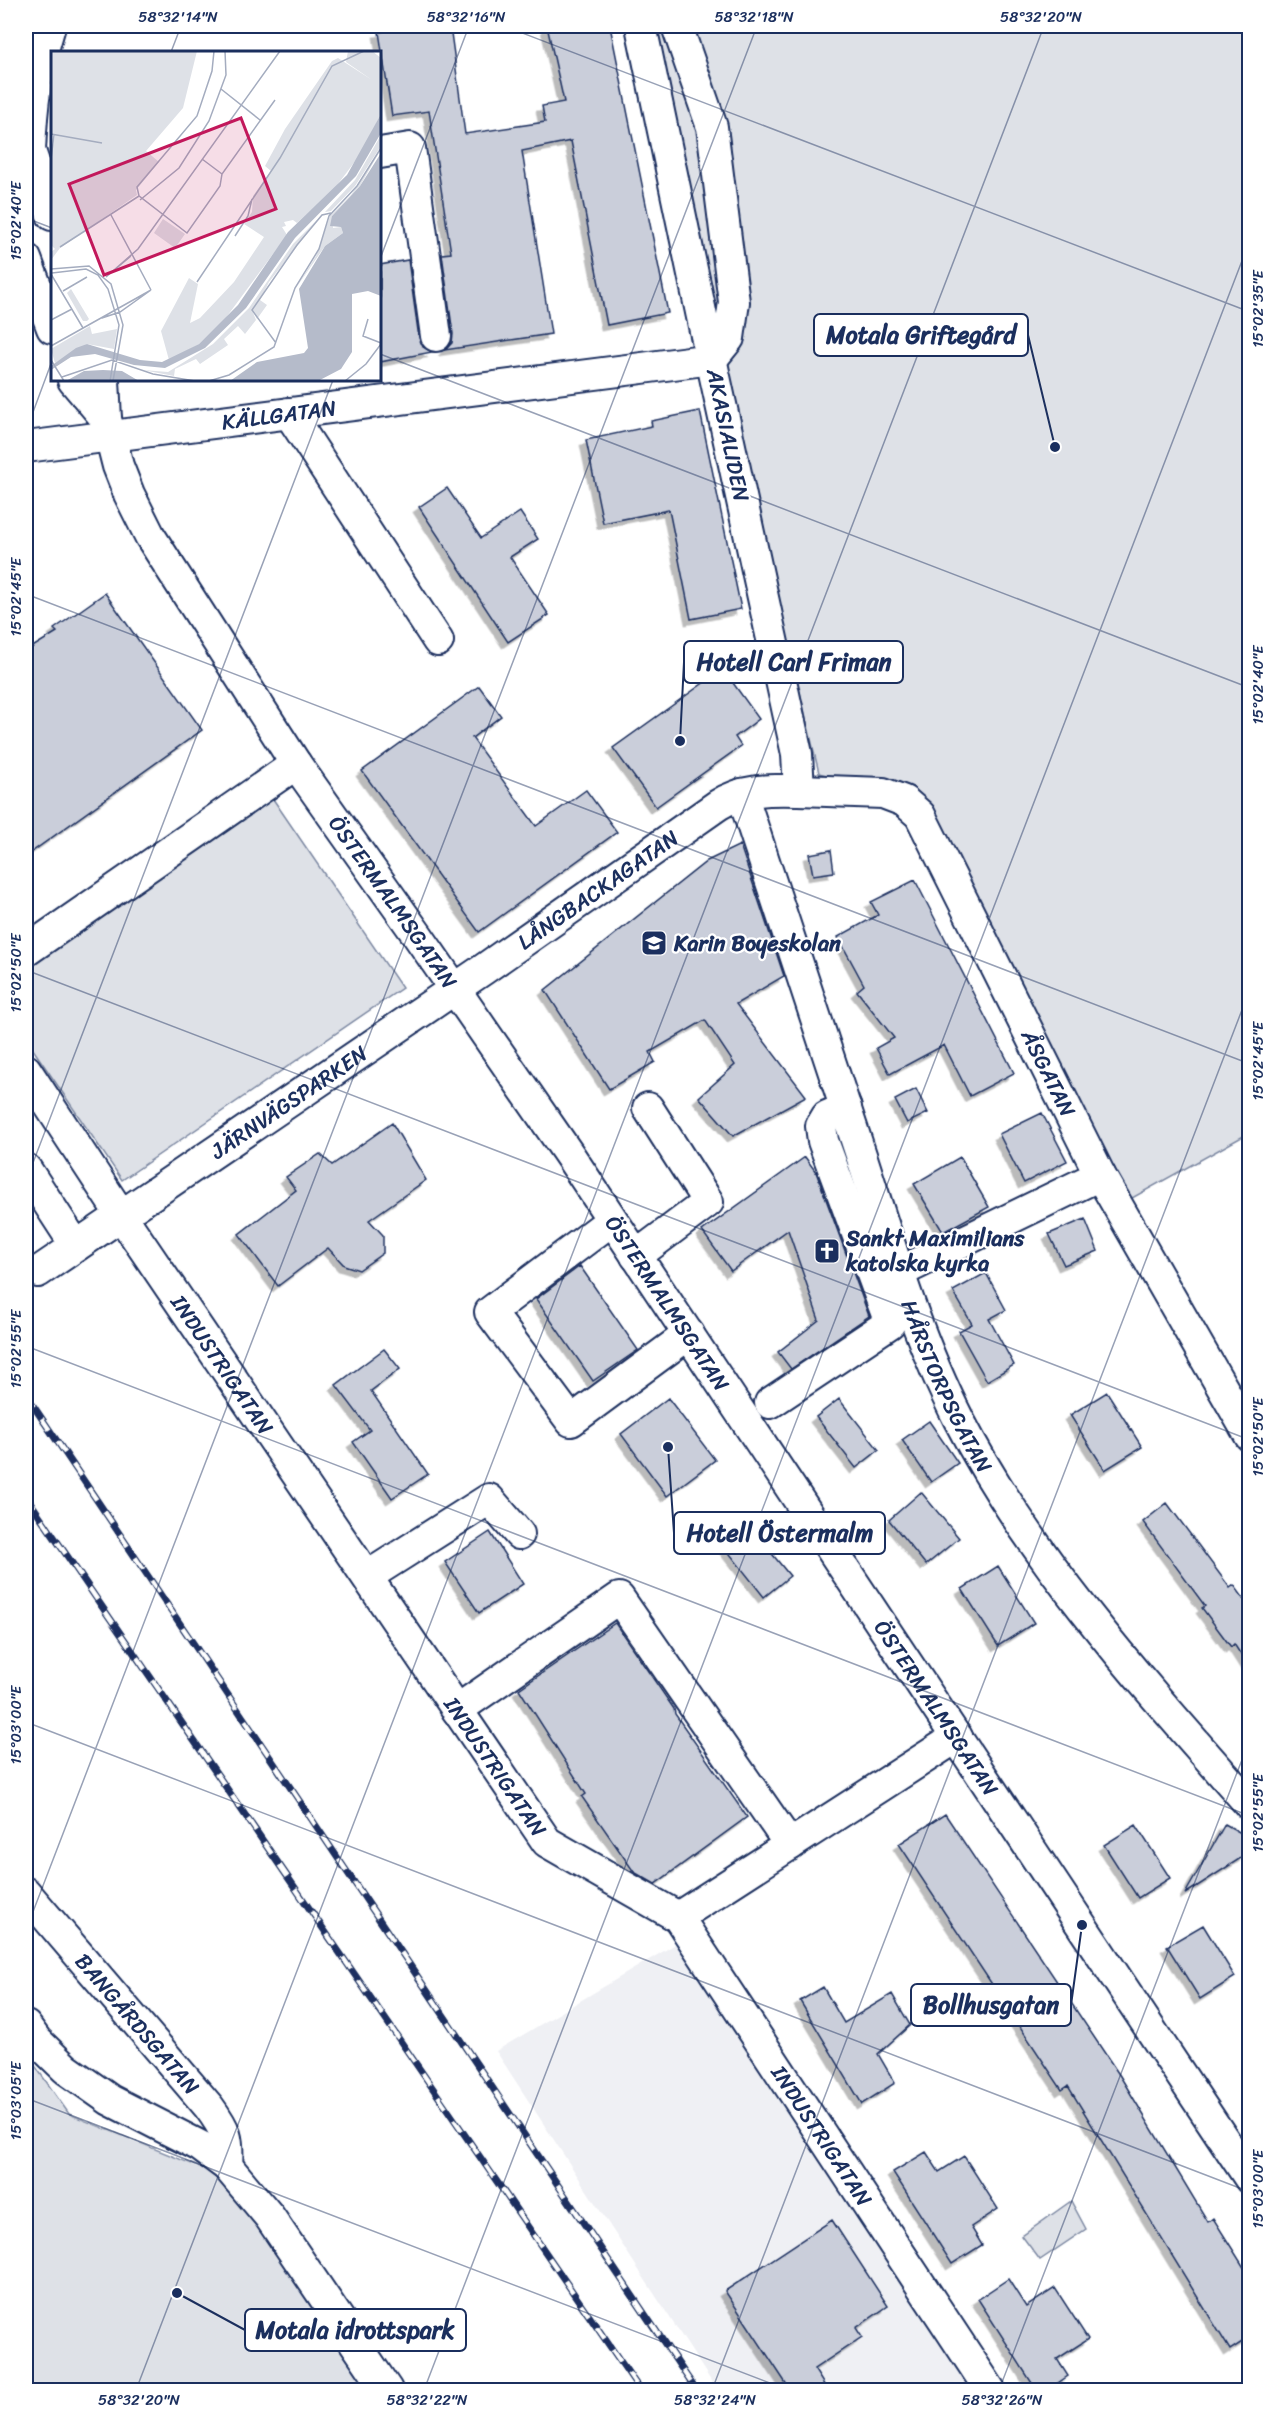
<svg xmlns="http://www.w3.org/2000/svg" width="1275" height="2416" viewBox="0 0 1275 2416" font-family="Sriracha,sans-serif">
<style>
.built{fill:#eff0f4}
.green{fill:#dee1e7;stroke:#7c88a2;stroke-width:1.5}
.building{fill:#caceda;stroke:#1b2f5e;stroke-width:1.5;filter:url(#shadow)}
.lines{fill:none;stroke-linecap:round;stroke-linejoin:round}
.minor-casing{stroke:#1b2f5e;stroke-width:34}
.minor{stroke:#fff;stroke-width:30}
.rail-casing{stroke:#1b2f5e;stroke-width:7}
.rail{stroke:#fff;stroke-width:4.5;stroke-dasharray:14;stroke-linecap:butt}
.ticks{fill:none;stroke:#1b2f5e;stroke-width:1.5;stroke-opacity:0.45}
.labels{text-anchor:middle;dominant-baseline:central;stroke-width:4.5;stroke-linejoin:round;paint-order:stroke}
.street-label{font-size:22px;fill:#1b2f5e;stroke:#fff}
.poi-label{font-size:22px;font-weight:bold;fill:#1b2f5e;stroke:#fff;text-anchor:start}
.inset-road{fill:none;stroke:#a4acbf;stroke-width:1.5}
.view{fill:#c2185b;fill-opacity:0.15;stroke:#c2185b;stroke-width:3}
.inset-edge{fill:none;stroke:#1b2f5e;stroke-width:3}
.leader{fill:none;stroke:#1b2f5e;stroke-width:2}
.callout-dot{fill:#1b2f5e;stroke:#fff;stroke-width:2}
.callout{fill:#fff;stroke:#1b2f5e;stroke-width:2}
.callout-label{font-size:24px;text-anchor:middle;font-weight:bold;fill:#1b2f5e}
.neatline{fill:none;stroke:#1b2f5e;stroke-width:2}
.ticks-label{font-size:15px;text-anchor:middle;fill:#1b2f5e}
</style>
<defs>
<filter id="shadow"><feDropShadow dx="-5.5" dy="5.5" stdDeviation="0" flood-color="#0004"/></filter>
</defs>
<rect width="100%" height="100%" fill="#fff"/>
<filter id="ink" filterUnits="userSpaceOnUse"><feTurbulence type="fractalNoise" baseFrequency=".0167" numOctaves="2"/><feDisplacementMap in="SourceGraphic" scale="12" xChannelSelector="R" yChannelSelector="G"/><feConvolveMatrix kernelMatrix="1 2 1 2 8 2 1 2 1" color-interpolation-filters="sRGB"/></filter>
<g filter="url(#ink)">
<!-- built -->
<path class="built" d="M 679,1942 L 981,2390 L 717,2390 L 496,2051 Z"/>
<!-- green -->
<path class="green" d="M 644,26 L 1249,26 L 1249,1133 L 1116,1207 L 987,939 L 891,793 L 819,773 Z
M 273,799 L 402,988 L 122,1180 L 26,1039 L 26,968 Z
M 26,2053 L 69,2114 L 268,2195 L 390,2390 L 26,2390 Z
M 1071,2201 L 1086,2229 L 1040,2260 L 1022,2236 Z"/>
<!-- building -->
<path class="building" d="M 400,26 L 450,26 L 465,134 L 545,122 L 542,106 L 564,102 L 547,26 L 610,26 L 668,313 L 607,325 L 571,141 L 522,151 L 551,334 L 445,350 L 452,343 L 453,334 L 442,254 L 451,253 L 429,111 L 392,116 L 379,32 L 401,29 Z
M 408,260 L 419,338 L 423,347 L 432,352 L 380,362 L 380,265 Z
M 700,411 L 741,609 L 691,619 L 669,510 L 603,523 L 586,440 L 652,426 L 651,421 Z
M 447,488 L 481,538 L 520,512 L 538,539 L 510,557 L 549,615 L 508,642 L 419,507 Z
M 105,593 L 202,730 L 26,856 L 26,651 L 57,632 L 54,629 Z
M 723,669 L 759,719 L 735,737 L 741,746 L 656,807 L 613,748 Z
M 479,686 L 501,716 L 472,738 L 536,826 L 586,790 L 617,832 L 479,932 L 362,771 Z
M 740,845 L 784,976 L 736,1004 L 806,1096 L 733,1136 L 699,1097 L 735,1065 L 705,1020 L 650,1052 L 655,1062 L 609,1089 L 545,990 L 707,861 Z
M 831,850 L 834,872 L 813,875 L 809,854 Z
M 915,880 L 1014,1073 L 970,1096 L 944,1045 L 890,1074 L 876,1048 L 894,1038 L 857,991 L 864,985 L 838,937 L 878,915 L 871,902 Z
M 916,1089 L 928,1113 L 907,1123 L 895,1100 Z
M 1042,1113 L 1067,1161 L 1024,1183 L 999,1134 Z
M 392,1123 L 426,1180 L 369,1220 L 383,1235 L 383,1253 L 359,1270 L 344,1265 L 328,1248 L 278,1286 L 239,1234 L 296,1190 L 286,1177 L 320,1154 L 332,1165 Z
M 805,1157 L 816,1172 L 869,1316 L 791,1369 L 778,1352 L 819,1320 L 788,1230 L 731,1271 L 702,1231 Z
M 960,1157 L 989,1207 L 943,1232 L 914,1184 Z
M 1085,1219 L 1098,1251 L 1064,1265 L 1049,1234 Z
M 580,1266 L 638,1350 L 593,1381 L 536,1299 Z
M 986,1273 L 1006,1310 L 989,1319 L 1014,1365 L 987,1381 L 959,1331 L 972,1324 L 953,1291 Z
M 384,1349 L 400,1369 L 371,1391 L 428,1474 L 392,1498 L 353,1442 L 370,1430 L 336,1385 Z
M 1107,1392 L 1142,1447 L 1105,1470 L 1070,1415 Z
M 668,1398 L 715,1460 L 667,1496 L 621,1434 Z
M 839,1399 L 879,1450 L 856,1468 L 816,1417 Z
M 929,1421 L 958,1463 L 931,1482 L 902,1440 Z
M 921,1492 L 959,1538 L 926,1565 L 889,1520 Z
M 1167,1503 L 1230,1588 L 1234,1585 L 1250,1607 L 1250,1669 L 1234,1644 L 1231,1647 L 1202,1608 L 1205,1606 L 1143,1522 Z
M 752,1529 L 790,1576 L 764,1597 L 726,1549 Z
M 490,1532 L 523,1584 L 479,1613 L 445,1562 Z
M 998,1566 L 1034,1623 L 998,1646 L 962,1589 Z
M 615,1623 L 674,1709 L 675,1714 L 747,1817 L 655,1884 L 634,1872 L 582,1797 L 586,1794 L 519,1689 Z
M 945,1814 L 1120,2076 L 1208,2222 L 1213,2218 L 1250,2277 L 1250,2337 L 1230,2350 L 1068,2086 L 1062,2090 L 899,1844 Z
M 1225,1824 L 1250,1838 L 1250,1847 L 1244,1856 L 1185,1894 Z
M 1136,1825 L 1170,1878 L 1138,1898 L 1104,1845 Z
M 1203,1925 L 1235,1977 L 1200,1999 L 1167,1946 Z
M 823,1987 L 844,2023 L 892,1994 L 910,2025 L 878,2054 L 895,2083 L 862,2104 L 800,2001 Z
M 926,2152 L 939,2172 L 964,2156 L 998,2209 L 971,2227 L 982,2245 L 952,2264 L 893,2172 Z
M 832,2220 L 888,2306 L 856,2328 L 862,2337 L 814,2369 L 828,2391 L 791,2391 L 725,2291 Z
M 1008,2279 L 1026,2307 L 1055,2288 L 1088,2339 L 1057,2359 L 1068,2376 L 1046,2391 L 1037,2391 L 978,2299 Z"/>
<g class="lines">
<!-- minor casing -->
<g class="minor-casing">
<g id="minor">
<path d="M 26,139 L 52,215"/>
<path d="M 30,151 C 32,103 36,72 50,26"/>
<path d="M 380,153 L 410,148 L 436,336"/>
<path d="M 26,259 L 52,328"/>
<path d="M 73,380 L 106,419"/>
<path id="s1" d="M 104,380 L 106,419 L 118,466 L 129,494 L 150,536 L 296,764 L 418,936 L 570,1156 L 1250,2179"/>
<path d="M 289,413 L 438,641"/>
<path id="s2" d="M 26,447 L 712,359 L 729,338 L 734,302 L 712,127 L 677,26"/>
<path id="s3" d="M 799,790 L 883,793 L 904,801 L 920,815 L 1100,1175 L 1250,1436"/>
<path id="s4" d="M 742,794 C 782,916 822,1038 863,1161 C 891,1248 917,1338 959,1420 C 1031,1560 1146,1687 1250,1805"/>
<path d="M 26,951 L 296,764"/>
<path id="s5" d="M 26,1070 L 121,1215 L 547,1842 L 678,1917 L 990,2390"/>
<path d="M 26,1169 L 76,1246"/>
<path d="M 612,1220 L 490,1312 L 571,1421 L 689,1334"/>
<path d="M 636,1256 L 708,1202 L 648,1108"/>
<path id="s6" d="M 38,1272 L 484,969 L 718,805 C 742,789 771,789 799,790 L 797,754 L 702,317 L 641,26"/>
<path d="M 900,1272 L 1100,1175"/>
<path d="M 770,1403 L 890,1323 L 823,1141 L 821,1126 L 827,1116 L 846,1108"/>
<path d="M 368,1576 L 489,1499 L 519,1534"/>
<path d="M 457,1710 L 619,1598 L 790,1845"/>
<path id="s7" d="M 26,1893 L 209,2107 C 226,2130 229,2138 227,2166"/>
<path d="M 678,1917 L 957,1737"/>
<path d="M 26,2026 L 37,2041 L 66,2069 L 110,2100 L 200,2146 L 227,2166 L 269,2216 L 387,2390"/>
</g>
</g>
<!-- minor -->
<use href="#minor" class="minor"/>
<!-- rail casing -->
<g class="rail-casing">
<path id="rail" d="M 26,1395 L 696,2390
M 26,1496 L 640,2390"/>
</g>
<!-- rail -->
<use href="#rail" class="rail"/>
</g>
</g>
<!-- ticks -->
<path class="ticks" d="M 504,26 L 1250,312M 171,52 L 181,26M 26,218 L 52,228M 380,259 L 469,26M 380,354 L 1250,688M 26,431 L 52,361M 26,594 L 1250,1064M 26,970 L 1250,1440M 26,1181 L 333,380M 26,1346 L 1250,1816M 26,1722 L 1250,2192M 26,1930 L 757,26M 26,2098 L 788,2390M 136,2390 L 1044,26M 424,2390 L 1250,240M 712,2390 L 1250,989M 999,2390 L 1250,1739"/>
<!-- icons -->
<defs>
<g id="school-square" transform="scale(1.35)"><rect x="-9" y="-9" width="18" height="18" rx="4" fill="#1b2f5e" stroke="#fff"/><path d="M0-5L7-2L0 1L-7-2ZM-4 1L0 2.5L4 1V4Q0 6-4 4Z" fill="#fff"/></g>
<g id="church-square" transform="scale(1.35)"><rect x="-9" y="-9" width="18" height="18" rx="4" fill="#1b2f5e" stroke="#fff"/><path d="M-1.2-6h2.4v3.5h3.3v2.4h-3.3V6h-2.4V-.1h-3.3v-2.4h3.3Z" fill="#fff"/></g>
</defs>
<g fill-rule="evenodd">
<use href="#school-square" x="654" y="943"/>
<use href="#church-square" x="827" y="1251"/>
</g>
<g class="labels">
<!-- street labels -->
<g class="street-label">
<text stroke="none"><textPath href="#s2" startOffset="255">KÄLLGATAN</textPath></text>
<text transform="translate(728 435) rotate(78)">AKASIALIDEN</text>
<text stroke="none"><textPath href="#s6" startOffset="678">LÅNGBACKAGATAN</textPath></text>
<text stroke="none"><textPath href="#s1" startOffset="604">ÖSTERMALMSGATAN</textPath></text>
<text stroke="none"><textPath href="#s3" startOffset="416">ÅSGATAN</textPath></text>
<text stroke="none"><textPath href="#s6" startOffset="303">JÄRNVÄGSPARKEN</textPath></text>
<text stroke="none"><textPath href="#s1" startOffset="1090">ÖSTERMALMSGATAN</textPath></text>
<text stroke="none"><textPath href="#s5" startOffset="354">INDUSTRIGATAN</textPath></text>
<text stroke="none"><textPath href="#s4" startOffset="627">HÅRSTORPSGATAN</textPath></text>
<text stroke="none"><textPath href="#s1" startOffset="1576">ÖSTERMALMSGATAN</textPath></text>
<text stroke="none"><textPath href="#s5" startOffset="840">INDUSTRIGATAN</textPath></text>
<text stroke="none"><textPath href="#s7" startOffset="172">BANGÅRDSGATAN</textPath></text>
<text stroke="none"><textPath href="#s5" startOffset="1344">INDUSTRIGATAN</textPath></text>
</g>
<!-- poi labels -->
<g class="poi-label">
<text x="674" y="943">Karin Boyeskolan</text>
<text x="846" y="1238">Sankt Maximilians<tspan x="846" dy="25">katolska kyrka</tspan></text>
</g>
</g>
<!-- overview -->
<g transform="translate(51 51)">
<rect width="330" height="330" fill="#fff"/>
<path d="M 0,0 L 146,0 L 132,57 L 95,100 L 108,111 L 85,139 L 86,144 L 9,197 L 0,209 L 0,201 L 4,198 L 0,194 L 0,106 L 4,84 L 0,82 ZM 297,0 L 321,0 L 330,7 L 330,63 L 308,105 L 284,137 L 246,172 L 242,169 L 233,171 L 235,175 L 231,176 L 236,184 L 174,268 L 148,293 L 118,309 L 110,280 L 138,227 L 147,233 L 139,272 L 149,267 L 183,231 L 213,186 L 193,173 L 201,161 L 202,145 L 220,120 L 214,115 L 234,78 L 281,10 L 287,7 L 321,29 L 295,11 ZM 330,84 L 330,95 L 304,135 L 280,160 L 274,161 L 304,129 ZM 330,98 L 309,135 L 281,165 L 282,177 L 290,176 L 292,182 L 274,195 L 245,237 L 265,205 L 279,165 L 300,144 ZM 269,166 L 218,231 L 209,249 L 216,254 L 206,268 L 201,259 L 205,269 L 194,283 L 187,275 L 173,288 L 177,294 L 149,313 L 145,308 L 124,318 L 123,325 L 92,319 L 117,321 L 162,293 L 198,257 L 242,193 ZM 112,168 L 134,183 L 124,197 L 103,182 ZM 20,238 L 38,268 L 36,270 L 32,270 L 16,242 ZM 39,275 L 41,283 L 66,278 L 63,298 L 36,293 L 4,312 L 0,298 Z" fill="#dee1e7"/>
<path d="M 330,63 L 330,82 L 305,125 L 244,187 L 195,257 L 154,297 L 114,317 L 83,314 L 44,303 L 20,306 L 0,319 L 0,315 L 25,297 L 36,293 L 89,309 L 111,311 L 148,293 L 187,254 L 237,181 L 296,124 ZM 330,102 L 330,245 L 317,240 L 301,243 L 301,301 L 290,318 L 267,330 L 179,330 L 206,311 L 253,302 L 257,297 L 248,238 L 274,195 L 292,182 L 290,176 L 279,175 L 281,165 L 309,135 ZM 52,319 L 71,320 L 88,330 L 15,330 L 33,320 Z" fill="#b5bbca"/>
<path class="inset-road" d="M 170,38 L 209,69M 0,83 L 51,92M 0,108 L 3,84M 151,108 L 171,123M 88,145 L 86,136 L 146,65 L 161,20 L 163,0M 89,149 L 128,117 L 158,70 L 175,24 L 174,0M 60,164 L 100,239M 184,185 L 197,165 L 201,148M 9,196 L 88,145 L 136,182 L 169,135 L 171,123 L 224,49M 0,218 L 38,215 L 60,233 L 72,274 L 62,330M 1,222 L 35,218 L 47,224 L 57,238 L 68,274 L 59,330M 0,223 L 32,277M 55,226 L 87,198 L 229,0M 55,226 L 80,205M 146,231 L 229,107 L 281,15 L 313,0M 12,240 L 36,226M 51,267 L 69,261 L 100,239M 317,268 L 312,285 L 330,292M 0,269 L 21,258M 225,292 L 201,259 L 246,194 L 271,164 L 280,162M 0,295 L 100,239M 0,309 L 13,330M 11,326 L 61,309 L 102,323 L 144,330M 158,330 L 178,324 L 223,296 L 244,237 L 268,198 L 278,165 L 306,135 L 330,97M 294,330 L 315,313 L 330,293"/>
<path class="view" d="M 190,67 L 225,158 L 53,224 L 18,133 Z"/>
<rect width="330" height="330" class="inset-edge"/>
</g>
<!-- callouts -->
<path class="leader" d="M1055 447L1028 335M680 741L684 662M668 1447L674 1533M1082 1925L1071 2005M177 2293L245 2330"/>
<g class="callout-dot">
<circle cx="1055" cy="447" r="6"/>
<circle cx="680" cy="741" r="6"/>
<circle cx="668" cy="1447" r="6"/>
<circle cx="1082" cy="1925" r="6"/>
<circle cx="177" cy="2293" r="6"/>
</g>
<g class="callout">
<rect x="814" y="314" width="214" height="42" rx="6"/>
<rect x="684" y="641" width="219" height="42" rx="6"/>
<rect x="674" y="1512" width="211" height="42" rx="6"/>
<rect x="911" y="1984" width="160" height="42" rx="6"/>
<rect x="245" y="2309" width="221" height="42" rx="6"/>
</g>
<g class="callout-label">
<text x="921" y="343">Motala Griftegård</text>
<text x="794" y="670">Hotell Carl Friman</text>
<text x="780" y="1541">Hotell Östermalm</text>
<text x="991" y="2013">Bollhusgatan</text>
<text x="355" y="2338">Motala idrottspark</text>
</g>
<!-- margin -->
<rect width="1275" height="2416" fill="none" stroke="#fff" stroke-width="66"/>
<rect x="33" y="33" width="1209" height="2350" class="neatline"/>
<g class="ticks-label">
<text x="178" y="22">58°32'14"N</text>
<text x="466" y="22">58°32'16"N</text>
<text x="754" y="22">58°32'18"N</text>
<text x="1041" y="22">58°32'20"N</text>
<text transform="translate(16 221) rotate(-90)" y="5">15°02'40"E</text>
<text transform="translate(1258 309) rotate(-90)" y="5">15°02'35"E</text>
<text transform="translate(16 597) rotate(-90)" y="5">15°02'45"E</text>
<text transform="translate(1258 685) rotate(-90)" y="5">15°02'40"E</text>
<text transform="translate(16 973) rotate(-90)" y="5">15°02'50"E</text>
<text transform="translate(1258 1061) rotate(-90)" y="5">15°02'45"E</text>
<text transform="translate(16 1349) rotate(-90)" y="5">15°02'55"E</text>
<text transform="translate(1258 1437) rotate(-90)" y="5">15°02'50"E</text>
<text transform="translate(16 1725) rotate(-90)" y="5">15°03'00"E</text>
<text transform="translate(1258 1813) rotate(-90)" y="5">15°02'55"E</text>
<text transform="translate(16 2101) rotate(-90)" y="5">15°03'05"E</text>
<text transform="translate(1258 2189) rotate(-90)" y="5">15°03'00"E</text>
<text x="139" y="2405">58°32'20"N</text>
<text x="427" y="2405">58°32'22"N</text>
<text x="715" y="2405">58°32'24"N</text>
<text x="1002" y="2405">58°32'26"N</text>
</g>
</svg>
